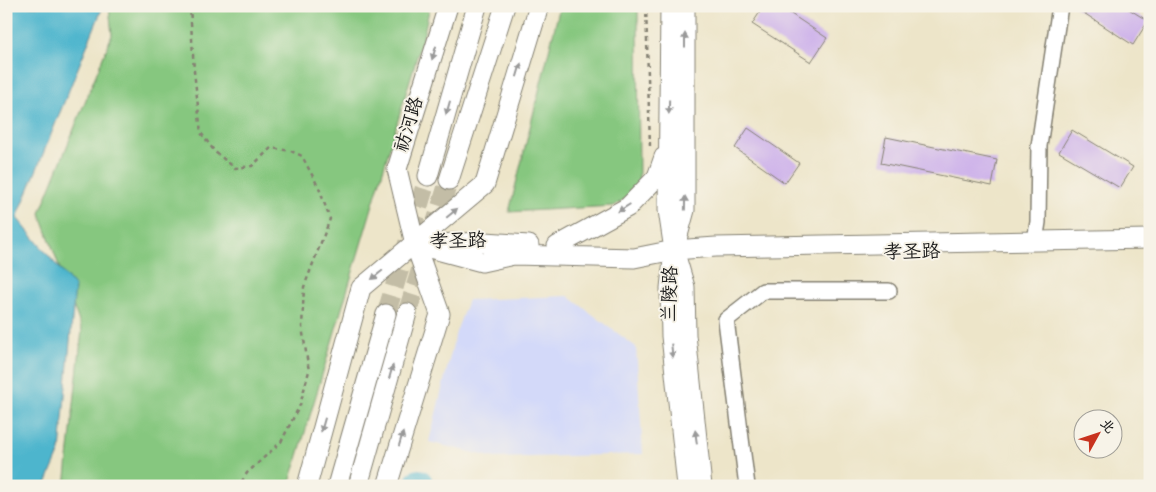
<svg xmlns="http://www.w3.org/2000/svg" width="1156" height="492" viewBox="0 0 1156 492" font-family="Dekko,'LXGW WenKai TC',sans-serif">
<style>
.built{fill:#d3d9f9}
.green{fill:#86c77f;stroke:#51724e}
.water{fill:#4eb5cd;stroke:#356874}
.lines{fill:none;stroke-linecap:round;stroke-linejoin:round}
.river{stroke:#4eb5cd;stroke-width:28}
.building{fill:#cbaeea}
.major-tunnel{stroke:#c3bda6;stroke-width:19;stroke-dasharray:19 9;stroke-linecap:butt}
.minor-casing{stroke:#848072;stroke-width:18}
.major-casing{stroke:#848072;stroke-width:21}
.path{stroke:#848072;stroke-width:2.5;stroke-dasharray:4 4;stroke-linecap:butt}
.minor{stroke:#fff;stroke-width:15}
.major{stroke:#fff;stroke-width:19}
.oneway{fill:#999}
.labels{text-anchor:middle;dominant-baseline:central;stroke-width:4;stroke-linejoin:round;paint-order:stroke}
.street-label{font-size:19px;fill:#1c1c1c;stroke:#f7f3e8}
</style>
<rect width="100%" height="100%" fill="#f7f3e8"/>
<filter id="ink" filterUnits="userSpaceOnUse"><feTurbulence type="fractalNoise" baseFrequency=".02" numOctaves="2"/><feDisplacementMap in="SourceGraphic" scale="10" xChannelSelector="R" yChannelSelector="G"/><feConvolveMatrix kernelMatrix="1 2 1 2 8 2 1 2 1" color-interpolation-filters="sRGB"/></filter>
<filter id="wash" filterUnits="userSpaceOnUse"><feTurbulence type="fractalNoise" baseFrequency=".0096" numOctaves="4" result="noise"/><feDisplacementMap in="SourceGraphic" scale="20" xChannelSelector="R" yChannelSelector="G"/><feGaussianBlur stdDeviation="1.12" result="paint"/><feColorMatrix in="noise" values="0 0 0 0 0 0 0 0 0 0 0 0 0 0 0 0 0 1.4 0 .05"/><feComposite in="paint" operator="in"/></filter>
<g filter="url(#wash)">
<rect width="100%" height="100%" fill="#ede5c9"/>
<!-- built -->
<path class="built" d="M 568,296 L 636,347 L 643,454 L 495,458 L 429,442 L 456,332 L 468,300 Z"/>
<!-- green -->
<path class="green" d="M 109,6 L 430,6 L 424,33 L 289,486 L 65,486 L 82,330 L 40,213 L 112,35 Z
M 560,6 L 638,6 L 639,183 L 628,197 L 614,206 L 509,212 Z"/>
<!-- water -->
<path class="water" d="M 6,6 L 101,6 L 102,9 L 17,218 L 75,287 L 60,451 L 45,486 L 6,486 Z"/>
<g class="lines">
<!-- river -->
<path class="river" d="M 418,486 L 419,483"/>
</g>
<g id="blocks">
<!-- building -->
<path class="building" d="M 764,6 L 779,6 L 827,38 L 811,62 L 752,24 Z
M 1073,6 L 1124,6 L 1148,21 L 1133,45 Z
M 748,128 L 799,163 L 785,183 L 735,148 Z
M 1072,130 L 1133,167 L 1120,188 L 1059,152 Z
M 886,137 L 997,160 L 992,186 L 881,163 Z"/>
</g>
</g>
<g filter="url(#ink)">
<use href="#blocks" fill-opacity="0" stroke="#848072" stroke-width="1"/>
<g class="lines">
<!-- major-tunnel -->
<path class="major-tunnel" d="M 407,313 L 449,180
M 386,314 L 428,176"/>
<!-- minor casing -->
<g class="minor-casing">
<path id="minor" d="M 1035,241 L 1038,222 L 1039,146 L 1060,6
M 747,486 L 726,320 L 763,291 L 889,291"/>
</g>
<!-- major casing -->
<g class="major-casing">
<path id="major" d="M 670,6 L 668,210 L 674,250 L 685,287 L 686,335 L 702,486
M 685,6 L 685,210 L 674,250 L 670,288 L 671,336 L 687,486
M 428,176 L 477,6
M 449,180 L 505,6
M 415,244 L 482,262 L 514,255 L 634,258 L 674,250 L 716,247 L 1150,239
M 434,244 L 485,242 L 529,245
M 557,246 L 628,207 L 657,177 L 664,157
M 307,486 L 361,288 L 485,184 L 539,6
M 337,486 L 386,314
M 358,486 L 407,313
M 387,486 L 440,314 L 415,244 L 397,169 L 448,6"/>
</g>
<!-- path -->
<path class="path" d="M 190,6 L 194,71 L 201,133 L 215,152 L 235,168 L 252,166 L 271,148 L 291,151 L 302,156 L 319,188 L 330,219 L 304,287 L 302,327 L 309,371 L 300,405 L 281,442 L 247,473 L 239,486
M 646,6 L 650,147"/>
<!-- minor -->
<use href="#minor" class="minor"/>
<!-- major -->
<use href="#major" class="major"/>
</g>
<!-- one-way arrows -->
<defs><path id="oneway-solid" d="M-6-.8H1V-3.2L6.5 0L1 3.2V.8H-6Z" transform="scale(1.25)"/></defs>
<g class="oneway">
<use href="#oneway-solid" transform="translate(685 40) rotate(-90)"/>
<use href="#oneway-solid" transform="translate(434 53) rotate(107)"/>
<use href="#oneway-solid" transform="translate(519 70) rotate(-73)"/>
<use href="#oneway-solid" transform="translate(669 107) rotate(91)"/>
<use href="#oneway-solid" transform="translate(448 108) rotate(106)"/>
<use href="#oneway-solid" transform="translate(685 203) rotate(-89)"/>
<use href="#oneway-solid" transform="translate(624 208) rotate(148)"/>
<use href="#oneway-solid" transform="translate(452 213) rotate(-40)"/>
<use href="#oneway-solid" transform="translate(377 275) rotate(141)"/>
<use href="#oneway-solid" transform="translate(672 351) rotate(84)"/>
<use href="#oneway-solid" transform="translate(391 372) rotate(-74)"/>
<use href="#oneway-solid" transform="translate(323 425) rotate(106)"/>
<use href="#oneway-solid" transform="translate(696 437) rotate(-97)"/>
<use href="#oneway-solid" transform="translate(401 439) rotate(-73)"/>
</g>
</g>
<g class="labels">
<!-- street labels -->
<g class="street-label">
<text transform="translate(411 125) rotate(-73)">祊河路</text>
<text transform="translate(458 243) rotate(-1)">孝圣路</text>
<text transform="translate(912 254) rotate(-1)">孝圣路</text>
<text transform="translate(672 294) rotate(-88)">兰陵路</text>
</g>
</g>
<!-- margin -->
<rect width="1156" height="492" fill="none" stroke="#f7f3e8" stroke-width="25"/>
<!-- north arrow -->
<g transform="translate(1098 434) rotate(50)"><circle r="24" fill="#f7f3e8" stroke="#9f9d96"/>
<path d="M0-4L9 19L0 12L-9 19Z" fill="#c8321e"/>
<text y="-8" font-size="14" font-weight="bold" text-anchor="middle" fill="#1c1c1c">北</text>
</g>
</svg>
